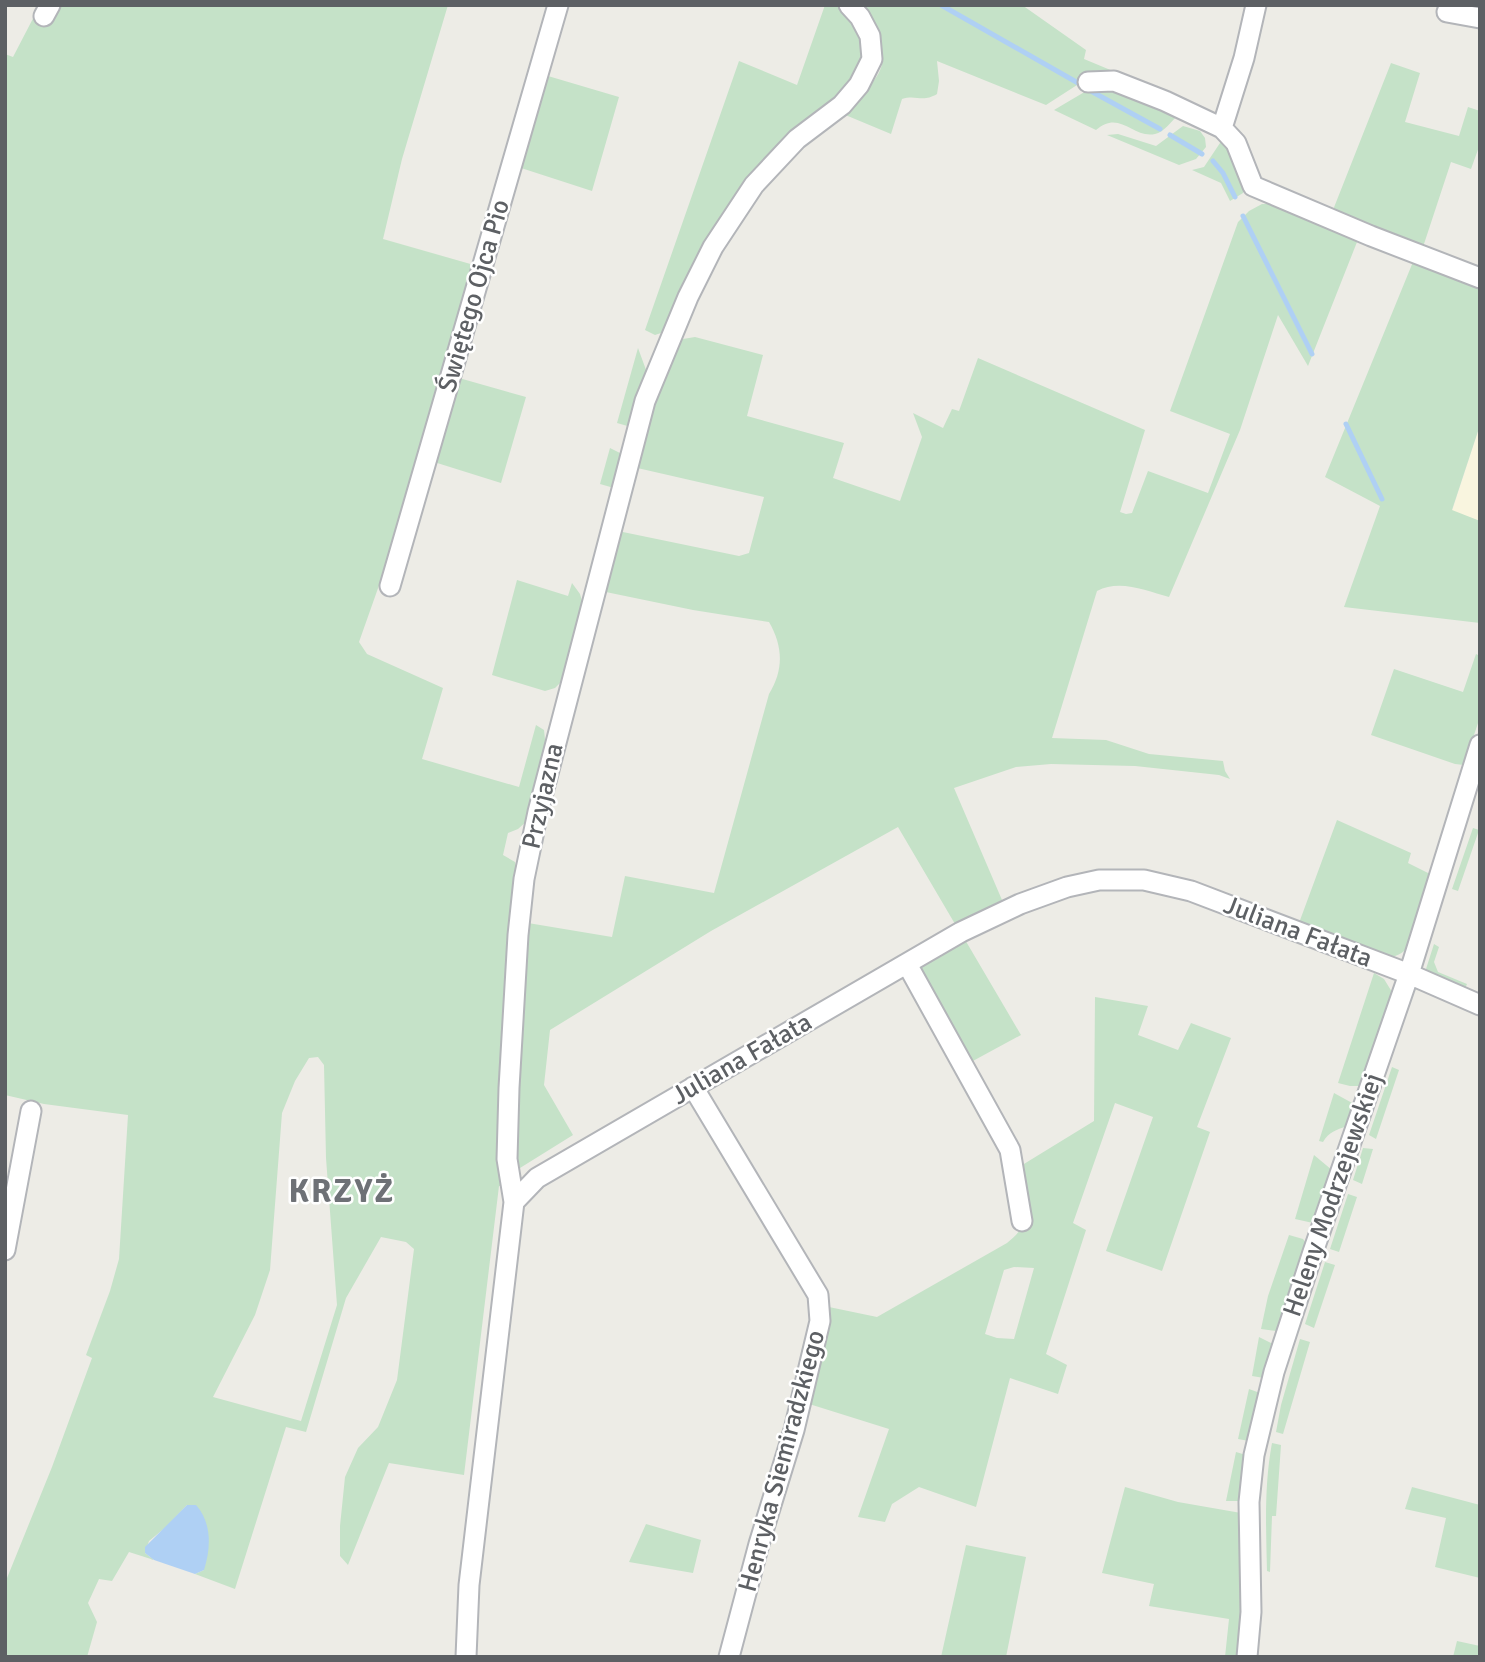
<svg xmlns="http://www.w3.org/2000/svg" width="1485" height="1662" viewBox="0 0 1485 1662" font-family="Signika,sans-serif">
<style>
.commercial{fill:#f9f5df}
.green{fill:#c5e2c8;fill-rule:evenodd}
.water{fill:#afd0f4}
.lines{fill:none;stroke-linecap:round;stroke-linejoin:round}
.stream{stroke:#afd0f4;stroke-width:5}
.minor-casing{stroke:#b3b5b9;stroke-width:23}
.minor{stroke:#fff;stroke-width:19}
.labels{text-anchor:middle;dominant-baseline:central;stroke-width:5;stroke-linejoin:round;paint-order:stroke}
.street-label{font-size:26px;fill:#5d6064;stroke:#fff}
.district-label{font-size:33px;font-weight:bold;letter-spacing:2px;fill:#6e7176;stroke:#fff}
</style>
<rect width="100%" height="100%" fill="#edece6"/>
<!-- commercial -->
<path class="commercial" d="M 1480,425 L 1480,521 L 1452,511 Z"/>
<!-- green -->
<path class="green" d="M 40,5 L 448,5 L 402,159 L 383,239 L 474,265 L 394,543 L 359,642 L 367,654 L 443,688 L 422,759 L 519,787 L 536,725 L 544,730 L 546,749 L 528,820 L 518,829 L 508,833 L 503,855 L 515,862 L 517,870 L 504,1186 L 499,1186 L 464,1475 L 389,1463 L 348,1565 L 340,1556 L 340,1526 L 345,1477 L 358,1448 L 378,1427 L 397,1380 L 414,1249 L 406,1242 L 381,1237 L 346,1298 L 306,1432 L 286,1427 L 235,1589 L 195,1574 L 204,1570 L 187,1505 L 166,1527 L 149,1541 L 145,1553 L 154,1560 L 129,1552 L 112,1581 L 99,1579 L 88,1603 L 97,1622 L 87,1657 L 5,1657 L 5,1583 L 52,1467 L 92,1358 L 86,1355 L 110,1291 L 119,1259 L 128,1115 L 44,1104 L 5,1095 L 5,54 L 13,57 ZM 318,1057 L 324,1065 L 326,1158 L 337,1305 L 301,1421 L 213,1397 L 255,1315 L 270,1270 L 282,1113 L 295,1081 L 309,1058 Z
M 825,5 L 839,5 L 855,21 L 865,46 L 858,73 L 701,253 L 677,296 L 664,332 L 655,335 L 645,330 L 739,61 L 797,85 Z
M 860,5 L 1022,5 L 1086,50 L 1084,59 L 1221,116 L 1091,76 L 1046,105 L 937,61 L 939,81 L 937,94 C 922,103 916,94 902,99 L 891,134 L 843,114 C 887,69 897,64 860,5 Z
M 1391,63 L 1420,73 L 1405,122 L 1459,136 L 1468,107 L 1480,111 L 1480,144 L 1471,169 L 1451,162 L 1422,250 L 1331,215 Z
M 548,76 L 619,97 L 592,191 L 518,167 Z
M 1098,84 L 1177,116 C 1171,122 1164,132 1155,134 C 1133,139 1120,109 1096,130 L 1054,110 Z
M 1183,126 L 1200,131 L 1205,138 L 1206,147 L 1196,159 L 1179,165 L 1107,135 L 1118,134 L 1156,146 Z
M 1224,137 L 1245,182 L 1243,193 L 1230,201 L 1221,183 L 1192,170 L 1204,167 Z
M 1262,204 L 1274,204 L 1359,237 L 1308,366 L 1278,315 L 1240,430 L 1169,597 C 1146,591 1120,579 1097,591 L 1052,738 L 1106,740 L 1149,754 L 1223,761 L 1225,771 L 1230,779 L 1219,775 L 1135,766 L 1051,764 L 1016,767 L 954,788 L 1002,900 L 955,924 L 898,827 L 711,931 L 550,1030 L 544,1085 L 573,1135 L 520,1168 L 516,1159 L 515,1107 L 528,923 L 612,937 L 625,876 L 714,893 L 769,694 C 784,670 783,646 769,622 L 693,610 L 601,591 L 618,531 L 739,556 L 749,553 L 764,497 L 633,467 L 676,345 L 683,339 L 695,337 L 763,355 L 747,416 L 844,443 L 833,478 L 900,501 L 922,437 L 913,413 L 943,428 L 952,409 L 959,411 L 978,358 L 1145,430 L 1120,512 L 1126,514 L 1132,513 L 1148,471 L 1208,493 L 1230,434 L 1170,411 L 1238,222 L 1249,211 Z
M 1415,257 L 1480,284 L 1480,425 L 1452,510 L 1480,521 L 1480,623 L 1344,607 L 1380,506 L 1325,477 Z
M 638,348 L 649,378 L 631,427 L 617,423 Z
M 459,378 L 526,397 L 501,483 L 434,462 Z
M 610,448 L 624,455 L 614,488 L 600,484 Z
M 517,580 L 568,596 L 572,583 L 580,594 L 584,608 L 565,678 L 555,688 L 545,691 L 492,675 Z
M 1476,654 L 1480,656 L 1480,717 L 1464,765 L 1455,764 L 1371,735 L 1394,669 L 1463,692 Z
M 1337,820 L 1411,853 L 1408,863 L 1430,874 L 1407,948 C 1399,957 1392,957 1381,957 L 1299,923 Z
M 1473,828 L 1479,830 L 1458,891 L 1452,889 Z
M 964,938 L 1021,1035 L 971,1062 L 922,973 L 922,965 Z
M 1434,944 L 1439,947 L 1434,962 L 1438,972 L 1467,984 L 1464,991 L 1427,973 L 1426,969 Z
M 1374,973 L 1384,979 L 1392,992 L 1361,1086 L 1350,1086 L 1338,1083 Z
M 1095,997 L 1148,1006 L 1138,1035 L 1178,1050 L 1191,1023 L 1231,1038 L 1197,1127 L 1210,1132 L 1162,1271 L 1106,1251 L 1153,1117 L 1115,1103 L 1073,1223 L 1086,1230 L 1046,1354 L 1067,1365 L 1058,1394 L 1010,1378 L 976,1507 L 919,1487 L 892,1504 L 885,1522 L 858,1517 L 889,1429 L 806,1403 L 829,1307 L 877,1317 L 1007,1243 C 1047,1209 1021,1205 1019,1167 L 1094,1121 ZM 1014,1267 L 1034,1268 L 1014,1339 L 997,1338 L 985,1334 L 1004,1270 Z
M 1392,1067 L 1399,1070 L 1376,1139 L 1369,1135 Z
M 1334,1093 L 1354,1104 L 1347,1126 C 1336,1130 1329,1132 1323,1142 L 1319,1141 Z
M 1363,1148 L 1373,1149 L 1362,1184 L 1353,1180 Z
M 1314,1155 L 1332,1170 L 1313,1223 L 1295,1219 Z
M 1348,1194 L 1357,1197 L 1339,1252 L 1330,1249 Z
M 1289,1235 L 1303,1239 L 1306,1243 L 1277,1331 L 1261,1329 L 1268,1296 Z
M 1325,1262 L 1335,1265 L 1314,1328 L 1305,1324 Z
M 1259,1337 L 1273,1344 L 1264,1378 L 1252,1376 Z
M 1300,1339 L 1310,1342 L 1283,1434 L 1276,1432 L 1281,1405 Z
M 1249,1389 L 1260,1393 L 1249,1441 L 1238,1439 Z
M 1272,1443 L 1281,1445 L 1276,1516 L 1272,1516 L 1270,1572 L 1267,1571 C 1266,1528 1264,1486 1272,1443 Z
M 1236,1452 L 1246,1455 L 1242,1501 L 1226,1501 Z
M 1125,1487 L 1178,1502 L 1241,1513 L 1244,1620 L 1238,1657 L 1225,1657 L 1229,1619 L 1149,1606 L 1154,1584 L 1102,1573 Z
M 1412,1487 L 1480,1505 L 1480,1578 L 1435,1567 L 1446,1518 L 1405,1509 Z
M 646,1524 L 701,1540 L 693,1573 L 629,1562 Z
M 966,1545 L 1026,1557 L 1006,1657 L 941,1657 Z
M 1457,1641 L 1480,1646 L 1480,1657 L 1453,1657 Z"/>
<!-- water -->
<path class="water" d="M 187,1505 L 196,1505 C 212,1523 211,1548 204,1570 L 195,1574 L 154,1560 L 145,1553 L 145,1547 Z"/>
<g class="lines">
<!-- stream -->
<path class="stream" d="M 941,5 L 1078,83
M 1089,90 L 1160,129
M 1170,135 L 1202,154
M 1213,161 L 1223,173 L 1235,197
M 1243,216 L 1312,354
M 1346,424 L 1382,499"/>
<!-- minor casing -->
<g class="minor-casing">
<path id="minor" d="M 1447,12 L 1480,18
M 44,16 L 50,5
M 1088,82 L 1114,81 L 1165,101 L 1222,128 L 1236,143 L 1253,186 L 1371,236 L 1480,278
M 1222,128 L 1244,58 L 1256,5
M 390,586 L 558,5
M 907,964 L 1010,1150 L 1022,1221
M 693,1087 L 818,1295 L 820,1321 L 794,1430 L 759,1544 L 729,1657
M 514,1202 L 537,1178 L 961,932 L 1020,904 L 1067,887 L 1099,880 L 1144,880 L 1191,891 L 1409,974 L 1480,1005
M 5,1250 L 31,1111
M 466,1657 L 469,1585 L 514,1202 L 507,1159 L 509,1088 L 518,935 L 524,879 L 538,812 L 645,401 L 688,297 L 713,247 L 754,185 L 797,139 L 842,105 L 859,85 L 872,59 L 870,36 L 860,17 L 849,5
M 1247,1657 L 1251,1612 L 1249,1502 L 1254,1455 L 1274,1372 L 1313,1252 L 1409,974 L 1480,745"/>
</g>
<!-- minor -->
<use href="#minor" class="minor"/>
</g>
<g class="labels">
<!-- street labels -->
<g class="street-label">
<text transform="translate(474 296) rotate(-74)">Świętego Ojca Pio</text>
<text transform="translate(543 796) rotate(-77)">Przyjazna</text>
<text transform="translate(1298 932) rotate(21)">Juliana Fałata</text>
<text transform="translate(742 1059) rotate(-30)">Juliana Fałata</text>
<text transform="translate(1333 1195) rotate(-71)">Heleny Modrzejewskiej</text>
<text transform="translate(782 1461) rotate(-75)">Henryka Siemiradzkiego</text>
</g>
<!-- district labels -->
<g class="district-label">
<text x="342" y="1191">KRZYŻ</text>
</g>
</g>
<!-- border -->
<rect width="1485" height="1662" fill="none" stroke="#5d6064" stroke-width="14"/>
</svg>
